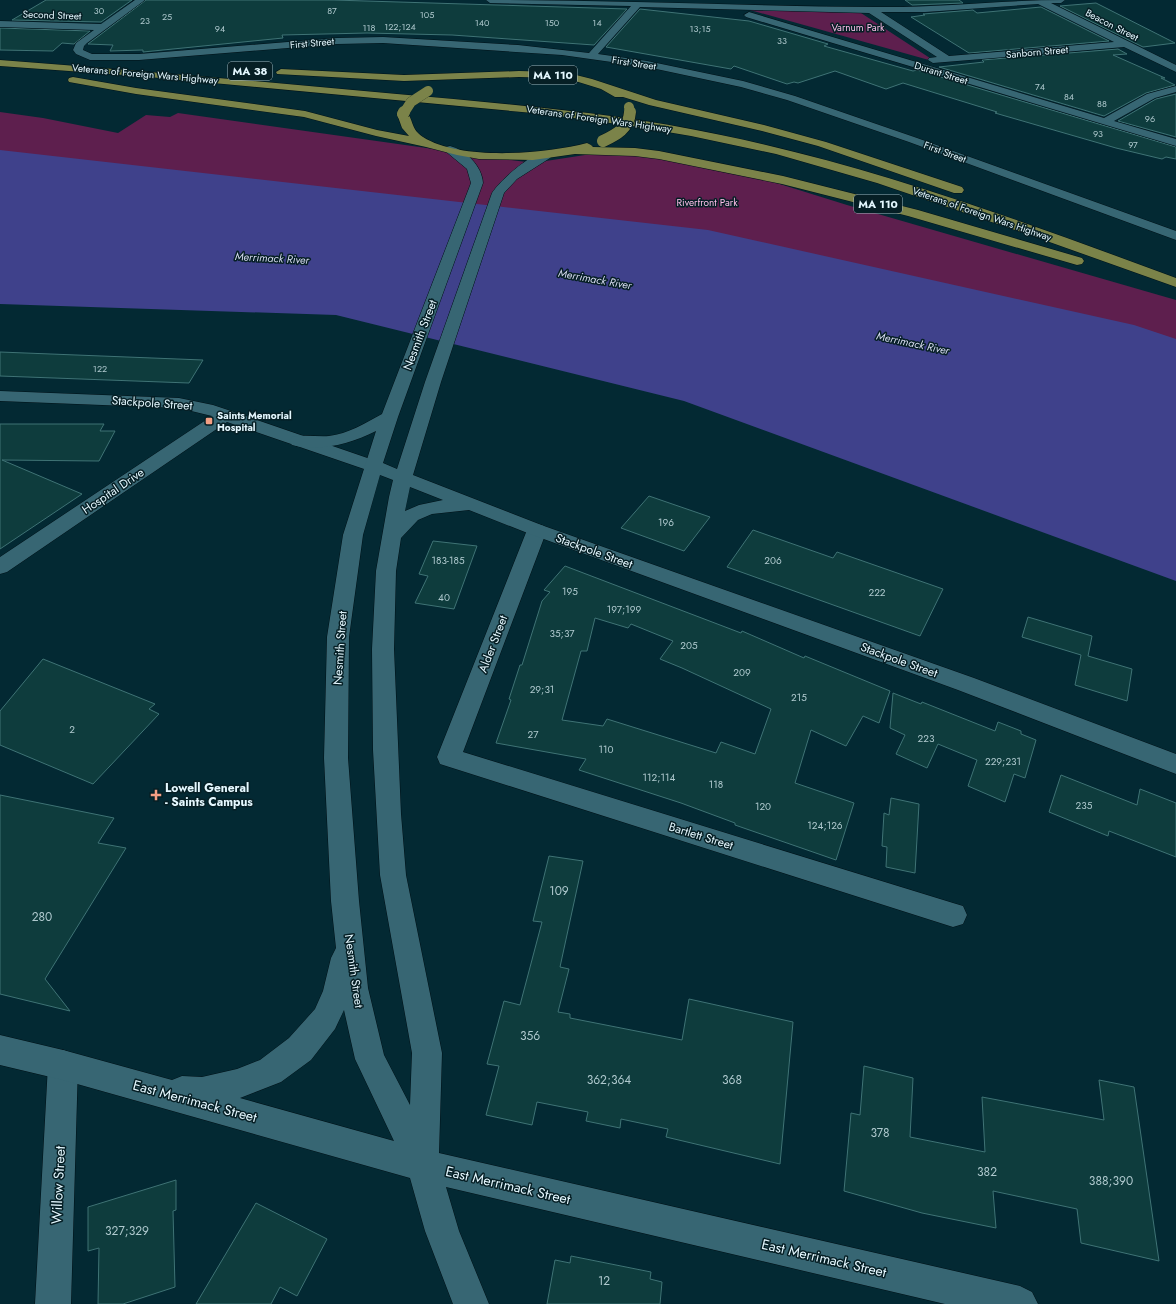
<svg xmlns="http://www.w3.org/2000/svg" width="1176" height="1304" viewBox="0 0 1176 1304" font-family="Jost,sans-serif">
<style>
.green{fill:#5e1f4e}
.water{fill:#3f418b}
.building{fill:#0e3c3d;stroke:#3f7375;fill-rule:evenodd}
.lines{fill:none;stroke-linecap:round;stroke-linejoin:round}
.street-casing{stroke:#001117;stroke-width:1}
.secondary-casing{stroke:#001117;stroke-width:1}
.primary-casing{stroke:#001117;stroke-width:1}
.street{fill:#376673;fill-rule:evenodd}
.secondary{fill:#376673;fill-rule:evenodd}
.primary{fill:#7b8349;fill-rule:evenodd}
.primary-bridge-far1-casing{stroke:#001117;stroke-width:10;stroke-linecap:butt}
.primary-bridge-casing{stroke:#001117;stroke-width:13;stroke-linecap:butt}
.primary-bridge-far1{stroke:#7b8349;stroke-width:10}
.primary-bridge{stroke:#7b8349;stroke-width:12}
.poi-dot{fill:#f39f84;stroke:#061f25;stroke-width:1.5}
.labels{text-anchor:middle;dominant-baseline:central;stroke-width:3;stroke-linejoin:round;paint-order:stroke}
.far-number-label{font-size:9px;fill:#afc9ce}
.far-street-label{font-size:10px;fill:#e5f8ff;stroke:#061f25}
.far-park-label{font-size:10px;fill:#febfea;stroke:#061f25}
.far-poi-label{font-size:10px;font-weight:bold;fill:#e5f8ff;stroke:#061f25;text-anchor:start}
.number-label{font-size:10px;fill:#afc9ce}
.shield{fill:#061f25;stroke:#a2b7be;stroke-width:1}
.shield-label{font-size:11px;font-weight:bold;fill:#e5f8ff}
.far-water-label{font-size:11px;font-style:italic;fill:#d6daef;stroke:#061f25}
.street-label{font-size:12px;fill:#e5f8ff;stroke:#061f25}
.poi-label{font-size:12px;font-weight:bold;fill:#e5f8ff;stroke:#061f25;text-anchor:start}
.near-number-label{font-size:12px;fill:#afc9ce}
.near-street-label{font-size:14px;fill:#e5f8ff;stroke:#061f25}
</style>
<rect width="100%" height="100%" fill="#032933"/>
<!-- green -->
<path class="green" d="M 750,10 L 861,13 L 936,62 Z
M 0,112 L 43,118 L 118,133 L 146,115 L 170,117 L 178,113 L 533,163 L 585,155 L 656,155 L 716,164 L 847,205 L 1176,300 L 1176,352 L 0,162 Z"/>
<!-- water -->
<path class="water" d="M 0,150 L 708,230 L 1134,325 L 1176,339 L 1176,581 L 684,401 L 336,315 L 0,304 Z"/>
<!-- building -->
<path class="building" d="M 46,0 L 132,0 L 101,22 L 12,20 Z
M 146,0 L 333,0 L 627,9 L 594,45 L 452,35 L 367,33 L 282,35 L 283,38 L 143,52 L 143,50 L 110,51 L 113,45 L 88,44 Z
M 905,0 L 959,0 L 963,3 L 912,5 Z
M 1096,3 L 1175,43 L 1143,47 L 1060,6 Z
M 1041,7 L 1109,41 L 969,53 L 911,17 L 925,15 L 923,14 L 973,10 L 977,13 Z
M 640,9 L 749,21 L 828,44 L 824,46 L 913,71 L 917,70 L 1176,147 L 1176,159 L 1166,157 L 1162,159 L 1116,148 L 995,113 L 997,112 L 903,83 L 886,89 L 835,71 L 798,83 L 794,82 L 787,84 L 734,66 L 731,69 L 606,47 Z
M 0,28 L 90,31 L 74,44 L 62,43 L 53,51 L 0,50 Z
M 1118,49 L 1127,54 L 1113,55 L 1165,78 L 1161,78 L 1175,85 L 1146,93 L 1104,116 L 939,67 L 984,62 L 982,60 Z
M 1176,94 L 1176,137 L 1118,121 L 1156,99 Z
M 0,352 L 203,360 L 189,383 L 0,376 Z
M 0,424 L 104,424 L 100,431 L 115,431 L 99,461 L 2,460 L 82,494 L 0,549 Z
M 649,496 L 710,517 L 684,551 L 621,528 Z
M 753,530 L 833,558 L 837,552 L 943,589 L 920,636 L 727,567 Z
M 433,541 L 477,546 L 454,609 L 415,603 L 428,576 L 419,574 Z
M 565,566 L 741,633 L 742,631 L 804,658 L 805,656 L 890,691 L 879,723 L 863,716 L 846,746 L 811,730 L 795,783 L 854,803 L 836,860 L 735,825 L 735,823 L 681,803 L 579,770 L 586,759 L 496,743 L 511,700 L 509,699 L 520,665 L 522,665 L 542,601 L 550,592 L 544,590 ZM 595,618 L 628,628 L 631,624 L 673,641 L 660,659 L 682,668 L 771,709 L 755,754 L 721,742 L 716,753 L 607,719 L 603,726 L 562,720 L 581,651 L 587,651 Z
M 1028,617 L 1092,636 L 1088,656 L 1132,669 L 1127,701 L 1075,685 L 1081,655 L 1022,637 Z
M 43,659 L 155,704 L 149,709 L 159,714 L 93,784 L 0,745 L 0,711 Z
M 893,693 L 921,704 L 922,702 L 995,731 L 998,722 L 1021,731 L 1021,734 L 1036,740 L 1025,778 L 1014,774 L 1005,802 L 968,786 L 977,760 L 938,744 L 927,768 L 896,754 L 905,735 L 890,728 Z
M 1061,775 L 1137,805 L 1140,789 L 1176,803 L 1176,857 L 1109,831 L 1108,836 L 1049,812 Z
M 0,795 L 114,818 L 98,843 L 126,848 L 45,979 L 70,1011 L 0,994 Z
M 891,798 L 919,804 L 915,873 L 886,867 L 887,847 L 882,846 L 884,813 L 889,815 Z
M 549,856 L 583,861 L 560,967 L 569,969 L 558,1012 L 570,1014 L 570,1018 L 682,1040 L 689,999 L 793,1022 L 780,1164 L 666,1137 L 668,1129 L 621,1119 L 620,1128 L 586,1121 L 588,1112 L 537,1102 L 532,1125 L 486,1115 L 499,1066 L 487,1064 L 504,1001 L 520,1005 L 542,922 L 533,921 Z
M 864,1066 L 913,1078 L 910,1137 L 985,1152 L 982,1097 L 1104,1120 L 1099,1080 L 1134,1087 L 1159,1261 L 1081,1243 L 1077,1209 L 993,1191 L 996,1228 L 922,1213 L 844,1191 L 851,1113 L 860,1115 Z
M 176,1180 L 176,1210 L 173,1211 L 175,1287 L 123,1304 L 98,1304 L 99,1248 L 88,1251 L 88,1207 Z
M 256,1203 L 327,1239 L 297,1296 L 280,1287 L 271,1304 L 196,1304 Z
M 571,1256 L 651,1272 L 650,1279 L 662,1282 L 660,1304 L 547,1304 L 555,1260 L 570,1263 Z"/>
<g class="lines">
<!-- street casing -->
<g class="street-casing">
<path id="street" d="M 135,0 L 145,0 L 87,43 L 84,46 L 83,50 L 92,54 L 139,54 L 337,38 L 383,37 L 518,45 L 589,53 L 631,6 L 490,3 L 486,0 C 615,0 746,6 875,7 C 939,8 1002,0 1065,0 L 1061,3 L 1051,3 L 1176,65 L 1176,72 L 1124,47 L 933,63 L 928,60 L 929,58 L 937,57 L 869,13 L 640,7 L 598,54 L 647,61 L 743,81 L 795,96 L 917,138 L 1176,231 L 1176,240 L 909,142 L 787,100 L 741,87 L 647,67 L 562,55 L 383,43 L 337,44 L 139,60 L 90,60 L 76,54 L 73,50 L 76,43 L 94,30 L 0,27 L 0,21 L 101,24 ZM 1038,4 L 1114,42 L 949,56 L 881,12 L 925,12 Z
M 749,12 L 1104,118 L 1147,94 L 1176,86 L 1176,92 L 1155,98 L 1114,121 L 1176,139 L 1176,146 L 746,17 L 744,15 Z
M 0,391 L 179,398 L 213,405 L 231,411 L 379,462 L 382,466 L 379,470 L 373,472 L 367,470 L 227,422 L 7,572 L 0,574 L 0,557 L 212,416 L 179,408 L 0,401 Z
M 537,524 L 544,526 L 547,530 L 463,752 L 953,903 L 963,906 L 967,915 L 963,924 L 953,927 L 440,764 L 437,757 L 527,530 L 530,526 Z
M 63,1050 L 74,1054 L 78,1065 L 71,1304 L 35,1304 L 48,1065 L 52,1054 Z"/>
</g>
<!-- secondary casing -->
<g class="secondary-casing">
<path id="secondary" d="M 450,146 C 466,150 482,166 483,183 L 398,417 L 383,463 L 397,469 L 425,382 L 492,193 C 500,180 535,149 550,152 L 552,155 L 550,158 L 517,179 L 504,193 L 441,382 L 413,475 L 544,526 L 974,678 L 1176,754 L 1176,774 L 958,690 L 530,534 L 469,510 L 432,514 L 418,520 L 401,538 L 396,571 L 394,649 L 401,814 L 406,875 L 442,1053 L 439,1153 L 1020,1286 L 1032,1292 L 1038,1304 L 945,1304 L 446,1187 L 459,1231 L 489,1304 L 453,1304 L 425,1231 L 410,1178 L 63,1080 L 0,1065 L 0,1035 L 63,1050 L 172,1080 L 182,1076 L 202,1077 L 237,1069 L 260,1060 L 289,1038 L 315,1009 L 323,991 L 331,958 L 336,948 L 331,901 L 324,758 L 327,637 L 343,535 L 376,431 C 350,444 320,452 292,445 L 289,441 L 292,437 C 304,434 317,437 329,436 C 348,434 365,423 382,414 L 471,183 L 467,169 L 444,150 L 446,147 ZM 380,475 L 393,480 L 389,497 L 376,571 L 372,649 L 373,750 L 380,875 L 412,1053 L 410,1105 L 384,1055 L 368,988 L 359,901 L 348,758 L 349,637 L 363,535 ZM 410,487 L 443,500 L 419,505 L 405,511 ZM 344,1010 L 355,1059 L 394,1141 L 240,1098 L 281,1082 L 311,1060 L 335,1029 Z"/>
</g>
<!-- primary casing -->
<g class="primary-casing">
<path id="primary" d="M 0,60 C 133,70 265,82 397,94 C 506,104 614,112 721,135 C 877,167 1027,223 1176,278 L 1176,287 L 1027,234 L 877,183 L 776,154 L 691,136 L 632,126 L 544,114 L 138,76 L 0,66 Z
M 281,69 L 404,75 L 519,71 L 554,72 L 572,74 L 592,79 L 656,100 L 764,125 L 826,142 L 962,187 L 964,190 L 962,193 L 954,193 L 818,146 L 762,131 L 649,105 L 623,97 L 615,97 L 601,89 L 572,80 L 554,78 L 519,77 L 404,81 L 277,74 L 276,72 Z
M 73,77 L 136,88 L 305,111 L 377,130 L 409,136 L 402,128 L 397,114 L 403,111 L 407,112 C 414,122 411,129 423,137 C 461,161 545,154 587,143 L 591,145 L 593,147 L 635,148 L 659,151 L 783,176 L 918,210 L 1082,258 L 1084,261 L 1082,264 L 1077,265 L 908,216 L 782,184 L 659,159 L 635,156 L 575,154 L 533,160 L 479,159 L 457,155 L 426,147 L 376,136 L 304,117 L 136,94 L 69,82 L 68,80 L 69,78 Z"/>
</g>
<!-- street -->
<use href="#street" class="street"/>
<!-- secondary -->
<use href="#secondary" class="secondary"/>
<!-- primary -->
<use href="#primary" class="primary"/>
<!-- primary-bridge-far1 casing -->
<g class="primary-bridge-far1-casing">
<path id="primary-bridge-far1" d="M 629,107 L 630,113
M 404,113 L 411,102 L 428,91"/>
</g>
<!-- primary-bridge casing -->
<g class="primary-bridge-casing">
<path id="primary-bridge" d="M 403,114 L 404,112
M 603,141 C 616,135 629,128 630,112"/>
</g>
<!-- primary-bridge-far1 -->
<use href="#primary-bridge-far1" class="primary-bridge-far1"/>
<!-- primary-bridge -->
<use href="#primary-bridge" class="primary-bridge"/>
</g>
<!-- markers -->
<g class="poi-dot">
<rect x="205" y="417" width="8" height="8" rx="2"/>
<path d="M154 789h4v4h4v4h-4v4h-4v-4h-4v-4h4z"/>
</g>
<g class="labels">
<!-- far-number labels -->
<g class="far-number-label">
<text x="99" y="10">30</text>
<text x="332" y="10">87</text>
<text x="427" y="14">105</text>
<text x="167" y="16">25</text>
<text x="145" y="20">23</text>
<text x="482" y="22">140</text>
<text x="552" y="22">150</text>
<text x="597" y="22">14</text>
<text x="400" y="26">122;124</text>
<text x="369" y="27">118</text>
<text x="220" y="28">94</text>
<text x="700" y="28">13;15</text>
<text x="782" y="40">33</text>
<text x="1040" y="86">74</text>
<text x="1069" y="96">84</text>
<text x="1102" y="103">88</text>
<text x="1150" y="118">96</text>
<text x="1098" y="133">93</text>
<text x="1133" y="144">97</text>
<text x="100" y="368">122</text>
</g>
<!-- far-street labels -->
<g class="far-street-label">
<text transform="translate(52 15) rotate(2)">Second Street</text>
<text transform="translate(1112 25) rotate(27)">Beacon Street</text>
<text transform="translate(312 43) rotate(-5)">First Street</text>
<text transform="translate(1037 52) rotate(-5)">Sanborn Street</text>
<text transform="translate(634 63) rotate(9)">First Street</text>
<text transform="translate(941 73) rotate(17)">Durant Street</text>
<text transform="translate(145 74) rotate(5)">Veterans of Foreign Wars Highway</text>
<text transform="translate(599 119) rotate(8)">Veterans of Foreign Wars Highway</text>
<text transform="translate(945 152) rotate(20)">First Street</text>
<text transform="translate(982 214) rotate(19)">Veterans of Foreign Wars Highway</text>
</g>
<!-- far-park labels -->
<g class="far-park-label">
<text x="858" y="27">Varnum Park</text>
<text x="707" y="202">Riverfront Park</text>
</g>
<!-- far-poi labels -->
<g class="far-poi-label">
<text x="217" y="415">Saints Memorial<tspan x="217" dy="12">Hospital</tspan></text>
</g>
<!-- number labels -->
<g class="number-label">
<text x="666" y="522">196</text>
<text x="448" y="560">183-185</text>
<text x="773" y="560">206</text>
<text x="570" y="591">195</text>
<text x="877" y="592">222</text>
<text x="444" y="597">40</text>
<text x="624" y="609">197;199</text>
<text x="562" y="633">35;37</text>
<text x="689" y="645">205</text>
<text x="742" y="672">209</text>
<text x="542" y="689">29;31</text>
<text x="799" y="697">215</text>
<text x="72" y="729">2</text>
<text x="533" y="734">27</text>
<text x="926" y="738">223</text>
<text x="606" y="749">110</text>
<text x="1003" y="761">229;231</text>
<text x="659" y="777">112;114</text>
<text x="716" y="784">118</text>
<text x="1084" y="805">235</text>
<text x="763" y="806">120</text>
<text x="825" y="825">124;126</text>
</g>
<!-- shield labels -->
<g class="shield">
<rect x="228" y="62" width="44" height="18" rx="3"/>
<rect x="529" y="66" width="48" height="18" rx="3"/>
<rect x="854" y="195" width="48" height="18" rx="3"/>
</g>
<g class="shield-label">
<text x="250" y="71">MA 38</text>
<text x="553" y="75">MA 110</text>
<text x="878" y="204">MA 110</text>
</g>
<!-- far-water labels -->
<g class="far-water-label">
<text transform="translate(272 258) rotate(3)">Merrimack River</text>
<text transform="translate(595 279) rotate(10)">Merrimack River</text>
<text transform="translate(913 343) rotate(12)">Merrimack River</text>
</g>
<!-- street labels -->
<g class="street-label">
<text transform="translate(420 335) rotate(-69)">Nesmith Street</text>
<text transform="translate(152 403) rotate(4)">Stackpole Street</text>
<text transform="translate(113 491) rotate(-34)">Hospital Drive</text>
<text transform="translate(594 551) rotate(20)">Stackpole Street</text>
<text transform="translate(493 644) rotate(-69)">Alder Street</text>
<text transform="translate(340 648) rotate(-86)">Nesmith Street</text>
<text transform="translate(899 660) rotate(20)">Stackpole Street</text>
<text transform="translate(701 836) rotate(17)">Bartlett Street</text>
<text transform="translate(354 971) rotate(82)">Nesmith Street</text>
</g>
<!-- poi labels -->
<g class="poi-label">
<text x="165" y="788">Lowell General<tspan x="165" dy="14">- Saints Campus</tspan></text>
</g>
<!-- near-number labels -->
<g class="near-number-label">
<text x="559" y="891">109</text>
<text x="42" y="917">280</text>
<text x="530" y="1036">356</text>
<text x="609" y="1080">362;364</text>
<text x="732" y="1080">368</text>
<text x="880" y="1133">378</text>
<text x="987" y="1172">382</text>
<text x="1111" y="1181">388;390</text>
<text x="127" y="1231">327;329</text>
<text x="604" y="1281">12</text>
</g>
<!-- near-street labels -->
<g class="near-street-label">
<text transform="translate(195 1101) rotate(15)">East Merrimack Street</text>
<text transform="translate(58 1185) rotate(-87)">Willow Street</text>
<text transform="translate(508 1185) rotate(13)">East Merrimack Street</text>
<text transform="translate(824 1258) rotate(13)">East Merrimack Street</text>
</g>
</g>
</svg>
